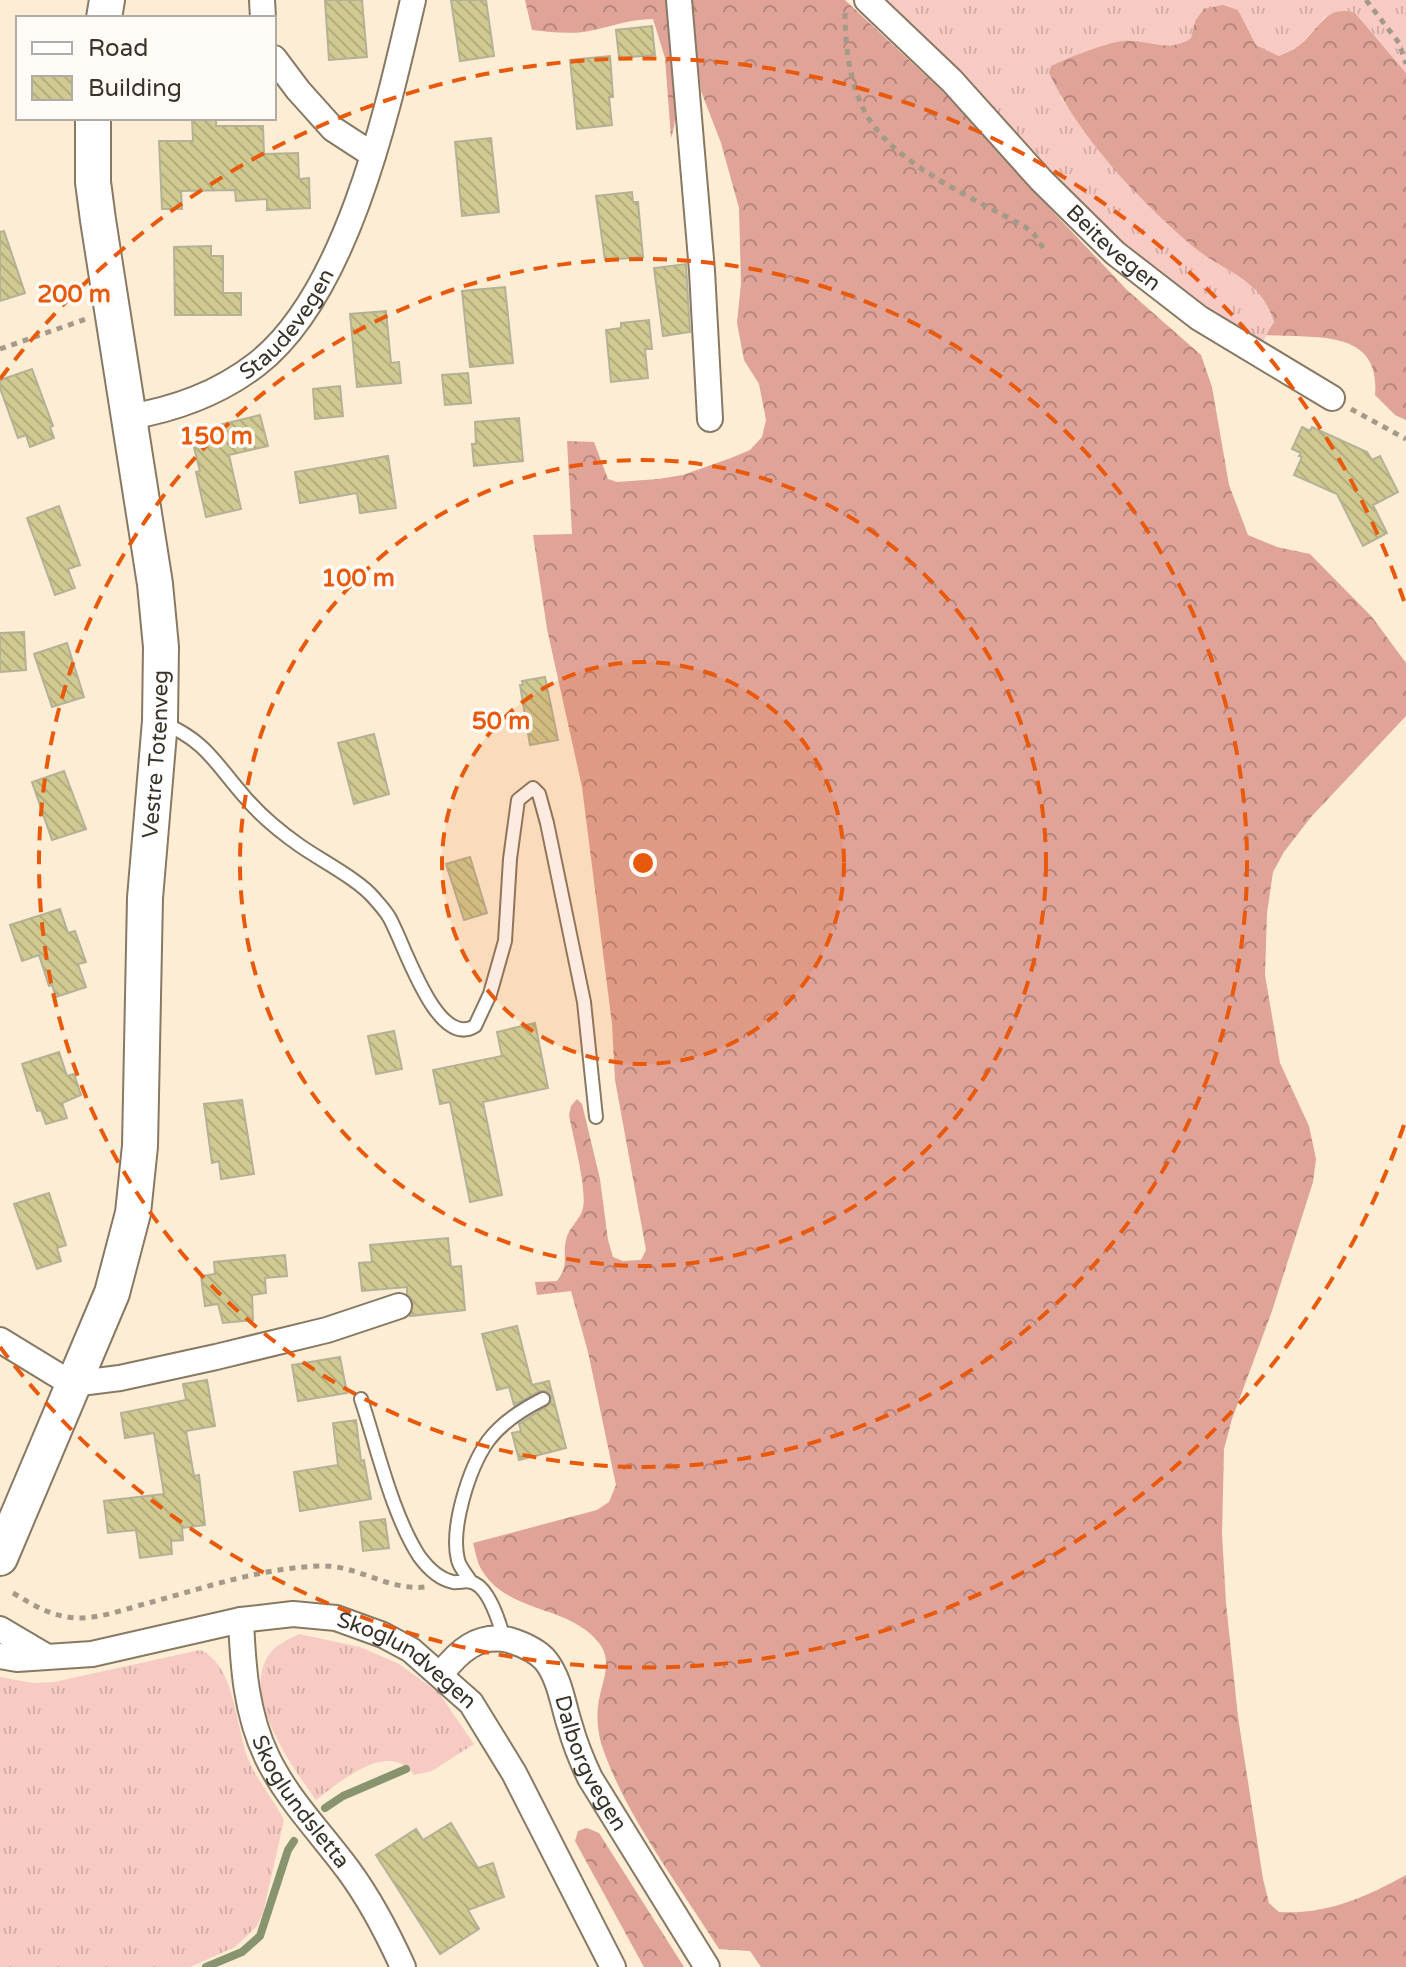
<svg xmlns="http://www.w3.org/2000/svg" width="1406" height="1967" viewBox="0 0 1406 1967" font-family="'Varela Round',sans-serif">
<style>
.grass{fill:url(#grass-tufts)}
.forest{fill:url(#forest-crowns)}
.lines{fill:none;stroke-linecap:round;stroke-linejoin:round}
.stream{stroke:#87946d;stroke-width:8}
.building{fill:url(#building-back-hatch);stroke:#b4b197;stroke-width:2}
.lane-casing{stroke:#877963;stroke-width:16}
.street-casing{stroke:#877963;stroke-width:28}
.secondary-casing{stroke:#877963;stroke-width:38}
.path{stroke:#a59988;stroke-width:5;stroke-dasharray:6 6;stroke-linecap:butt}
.lane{stroke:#fff;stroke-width:12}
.street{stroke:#fff;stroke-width:24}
.secondary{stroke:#fff;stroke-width:34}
.ring{fill:none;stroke:#e8590c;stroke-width:4;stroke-dasharray:14 10}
.labels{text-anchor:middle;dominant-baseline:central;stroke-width:7;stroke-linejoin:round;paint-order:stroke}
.street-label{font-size:22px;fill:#393329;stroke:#fffcf7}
.centre{fill:#e8590c;stroke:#fffcf7;stroke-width:4}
.ring-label{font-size:24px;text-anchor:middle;font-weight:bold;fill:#e8590c;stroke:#fffcf7;stroke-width:7;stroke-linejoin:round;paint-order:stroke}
</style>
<defs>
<pattern id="grass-tufts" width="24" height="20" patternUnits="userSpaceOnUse" patternTransform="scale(2)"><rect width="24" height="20" fill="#f7cbc3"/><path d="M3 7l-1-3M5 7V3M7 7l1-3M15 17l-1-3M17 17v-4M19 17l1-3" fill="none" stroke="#d4afa8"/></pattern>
<pattern id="forest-crowns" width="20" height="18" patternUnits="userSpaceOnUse" patternTransform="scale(2)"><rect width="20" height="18" fill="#dfa398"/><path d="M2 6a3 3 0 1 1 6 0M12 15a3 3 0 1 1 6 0" fill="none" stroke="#b6857c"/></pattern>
<pattern id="building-back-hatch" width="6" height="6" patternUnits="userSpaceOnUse" patternTransform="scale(2)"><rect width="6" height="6" fill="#d0c991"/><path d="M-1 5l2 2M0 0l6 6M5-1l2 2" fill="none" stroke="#b3ad7d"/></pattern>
</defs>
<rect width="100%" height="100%" fill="#fdedd5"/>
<!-- grass -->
<path class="grass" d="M 881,0 L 1406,0 L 1406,73 L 1355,13 L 1325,17 L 1300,45 L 1279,56 L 1256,45 L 1238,10 L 1195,21 L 1191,38 C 1172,52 1146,44 1123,41 L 1060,97 L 1114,168 L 1192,246 L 1256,288 L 1269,305 L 1274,322 L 1261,345 L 1227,324 L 1120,246 Z
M 299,1634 L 360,1647 L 399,1664 L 439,1693 L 474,1744 L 432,1771 L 414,1775 C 389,1739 341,1781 316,1800 C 292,1766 242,1698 268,1656 C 275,1645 287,1640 299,1634 Z
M 200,1650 C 236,1665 235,1727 249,1761 C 258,1782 274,1800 284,1820 L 263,1913 L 257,1926 L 235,1947 L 190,1967 L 0,1967 L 0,1677 L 33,1683 L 54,1682 Z"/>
<!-- forest -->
<path class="forest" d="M 525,0 L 668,0 C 671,37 683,104 671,138 L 665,58 L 653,19 C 628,19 608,28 584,32 C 567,34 549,32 532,30 Z
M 691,0 L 845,0 L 956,104 L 1040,198 L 1127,290 L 1201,355 L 1212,387 L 1229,485 L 1248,535 L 1277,547 L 1310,554 L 1372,617 L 1406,663 L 1406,716 L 1311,817 L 1284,852 L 1273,872 L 1267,913 L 1265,975 L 1280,1063 L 1309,1126 L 1316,1159 L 1313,1182 L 1272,1311 L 1232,1419 L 1224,1449 L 1222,1534 L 1226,1603 L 1238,1717 L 1263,1879 L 1269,1903 L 1279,1912 C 1326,1915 1366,1897 1406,1875 L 1406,1967 L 761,1967 L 750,1951 L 719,1949 C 679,1885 624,1814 601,1743 C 597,1728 596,1711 600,1695 C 604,1677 612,1660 599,1643 C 570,1605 510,1614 483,1572 C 477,1564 476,1553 473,1543 L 597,1510 L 609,1502 L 616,1485 L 588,1352 L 571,1291 L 537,1295 L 535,1282 L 557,1281 C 570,1263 562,1258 566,1240 C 568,1228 581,1219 583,1208 C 587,1188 573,1137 569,1115 L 571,1106 L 577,1099 L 582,1104 L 600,1179 L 608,1240 L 613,1257 L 623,1261 L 641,1260 L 646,1250 L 615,1080 L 612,1024 L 582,787 L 547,629 L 533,535 L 572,534 L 567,441 L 594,442 L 608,479 L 617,482 L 658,479 L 683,475 L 731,458 L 750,450 L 762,437 L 766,420 L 759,384 L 744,360 L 737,323 L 741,283 L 739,208 L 721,143 L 701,91 Z
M 1223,5 L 1238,10 L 1256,45 L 1279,56 C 1287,52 1296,49 1302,43 C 1320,27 1327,4 1355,13 L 1406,73 L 1406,420 L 1395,415 L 1375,395 C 1381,327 1313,339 1266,335 L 1274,322 C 1261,277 1222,272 1190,244 C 1136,197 1080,138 1049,73 L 1051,66 C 1068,58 1105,43 1123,41 C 1148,39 1169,54 1191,38 L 1195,21 L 1204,9 Z
M 587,1828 L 599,1833 L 684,1967 L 644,1967 L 575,1841 L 578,1831 Z"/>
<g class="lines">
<!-- stream -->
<path class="stream" d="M 325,1808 L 343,1796 L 406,1769
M 206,1967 L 242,1952 L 260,1936 L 288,1850 L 294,1841"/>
</g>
<!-- building -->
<path class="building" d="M 325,0 L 362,0 L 367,57 L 329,60 Z
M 451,0 L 486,0 L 494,56 L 460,61 Z
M 652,26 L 655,55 L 619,58 L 616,30 Z
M 610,56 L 613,97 L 609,97 L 612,125 L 577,129 L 570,60 Z
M 192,118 L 216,118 L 216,126 L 263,126 L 264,154 L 298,153 L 299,179 L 309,178 L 310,208 L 267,210 L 267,199 L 236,201 L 235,190 L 181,191 L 182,209 L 162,209 L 159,141 L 193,141 Z
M 491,138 L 499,212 L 462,216 L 455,142 Z
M 632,192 L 633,202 L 638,202 L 643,257 L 605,260 L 596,196 Z
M 4,231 L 25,293 L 0,301 L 0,232 Z
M 211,246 L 211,256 L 223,256 L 223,293 L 241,293 L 241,315 L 175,315 L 174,247 Z
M 686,264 L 690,332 L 663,336 L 654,268 Z
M 505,287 L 513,363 L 470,367 L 462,291 Z
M 386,311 L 391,363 L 399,362 L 401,383 L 357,387 L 350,314 Z
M 649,320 L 652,349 L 645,349 L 648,378 L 611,382 L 606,330 L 621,328 L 621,323 Z
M 32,369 L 53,426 L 50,427 L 54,438 L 30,447 L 26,435 L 18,438 L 0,388 L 0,380 Z
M 468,373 L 471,403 L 445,405 L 442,375 Z
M 340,386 L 343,416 L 315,419 L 313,389 Z
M 260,415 L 268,446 L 229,455 L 241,509 L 206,517 L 196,472 L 200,471 L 190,432 Z
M 519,418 L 523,461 L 474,466 L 472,444 L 476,444 L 475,422 Z
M 1302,427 L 1310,431 L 1312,427 L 1367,452 L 1372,460 L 1380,456 L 1398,492 L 1373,505 L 1387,533 L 1363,546 L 1337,494 L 1294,475 L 1302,457 L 1299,456 L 1301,453 L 1292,449 Z
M 388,456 L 396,508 L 360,513 L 357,493 L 300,503 L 295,472 Z
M 59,506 L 80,565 L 68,569 L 75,588 L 55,595 L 27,518 Z
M 24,632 L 26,670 L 0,672 L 0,633 Z
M 67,643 L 84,697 L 52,707 L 34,654 Z
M 545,677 L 558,740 L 530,745 L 520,685 L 523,685 L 522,681 Z
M 374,734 L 389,794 L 354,804 L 338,743 Z
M 64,771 L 86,829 L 52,840 L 32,782 Z
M 470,857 L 487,913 L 464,920 L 446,864 Z
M 60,909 L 68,933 L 75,931 L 86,962 L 78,964 L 86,987 L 56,997 L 52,985 L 49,986 L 39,955 L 22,961 L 10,925 Z
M 535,1023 L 548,1088 L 483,1102 L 502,1195 L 470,1202 L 450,1102 L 440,1104 L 433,1070 L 502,1056 L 497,1032 Z
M 394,1031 L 402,1069 L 376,1074 L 368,1036 Z
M 59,1052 L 67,1076 L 74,1074 L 81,1095 L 62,1103 L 67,1118 L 46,1124 L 41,1110 L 37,1111 L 22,1064 Z
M 242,1100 L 254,1174 L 221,1179 L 219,1161 L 212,1163 L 204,1104 Z
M 49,1193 L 66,1245 L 57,1248 L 61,1261 L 37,1269 L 14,1204 Z
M 448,1238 L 451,1267 L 461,1266 L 465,1310 L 410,1316 L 413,1302 L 407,1294 L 407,1287 L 362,1291 L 359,1263 L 372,1262 L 370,1245 Z
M 285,1255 L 287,1276 L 265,1278 L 266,1293 L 252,1295 L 253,1320 L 223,1323 L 218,1304 L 205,1306 L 201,1276 L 215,1274 L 214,1262 Z
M 517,1326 L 532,1385 L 549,1381 L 566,1448 L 519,1460 L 512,1433 L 521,1431 L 519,1424 L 550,1404 L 551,1396 L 547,1391 L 540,1391 L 514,1405 L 509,1387 L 497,1390 L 482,1334 Z
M 340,1357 L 347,1393 L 298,1401 L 292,1365 Z
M 207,1380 L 215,1426 L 186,1431 L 194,1476 L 199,1475 L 205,1525 L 182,1528 L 183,1540 L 171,1541 L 172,1554 L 140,1558 L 136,1530 L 108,1533 L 104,1501 L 164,1494 L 154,1433 L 125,1438 L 121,1413 L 186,1400 L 183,1384 Z
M 356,1420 L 361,1461 L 364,1460 L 371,1499 L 300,1511 L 294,1472 L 338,1465 L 333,1423 Z
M 385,1519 L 389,1548 L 363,1551 L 360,1522 Z
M 451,1823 L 478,1868 L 493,1863 L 504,1897 L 468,1910 L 479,1929 L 440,1954 L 376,1855 L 416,1829 L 423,1840 Z"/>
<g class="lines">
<!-- lane casing -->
<g class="lane-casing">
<path id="lane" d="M 163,723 C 206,741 215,763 244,796 C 259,814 279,831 299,845 C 320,860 358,879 374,898 C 379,904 385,910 389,917 C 404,942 436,1050 475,1026 L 490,994 L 505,941 L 510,859 L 518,800 L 533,788 L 539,794 L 547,823 L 584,1002 L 596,1117
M 361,1399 C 377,1447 392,1514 419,1556 C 427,1567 439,1579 453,1582 C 459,1583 465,1580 471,1582 C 489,1586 500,1624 504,1639
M 471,1582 C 467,1575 460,1568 458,1560 C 450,1528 469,1468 488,1441 C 502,1422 523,1409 543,1399"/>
</g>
<!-- street casing -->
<g class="street-casing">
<g id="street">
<path d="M 262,0 L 263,18"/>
<path d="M 679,0 L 702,271 L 710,419"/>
<path id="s1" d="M 867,0 L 952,81 L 1041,180 L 1115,253 L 1199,318 L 1332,398"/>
<path d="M 274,58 L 298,90 L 333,129 L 373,155"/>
<path id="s2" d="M 129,417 C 176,409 218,394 257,364 C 348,293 388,108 413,0"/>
<path d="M 0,1340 L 72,1384 L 120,1378 L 216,1357 L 327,1330 L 399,1306"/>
<path id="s3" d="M 241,1620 C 243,1667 246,1713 267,1757 C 287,1799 322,1834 349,1871 C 371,1901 388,1934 403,1967"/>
<path d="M 0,1629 L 44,1655"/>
<path id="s4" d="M 0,1656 L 17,1659 L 92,1654 L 241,1620 L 293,1614 L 336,1618 L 383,1635 L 411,1650 L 471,1703 L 514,1773 L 613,1967"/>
<path id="s5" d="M 441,1674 C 458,1652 478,1633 509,1640 C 522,1644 537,1650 546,1661 C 560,1679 563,1705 570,1726 C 575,1744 582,1761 590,1778 L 707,1967"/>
</g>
</g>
<!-- secondary casing -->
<g class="secondary-casing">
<g id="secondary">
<path d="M 104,18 L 107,0"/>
<path id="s6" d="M 0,1558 L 112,1293 L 133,1213 L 140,1146 L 145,898 L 160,721 L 161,647 L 155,584 L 98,220 L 93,182 L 93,118"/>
</g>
</g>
<!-- path -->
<path class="path" d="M 1366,0 L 1399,43 L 1406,64
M 845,13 C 845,48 850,89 869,119 C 899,166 976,200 1024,226 L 1034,234 L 1043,248
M 0,349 L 86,319
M 1351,409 L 1406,439
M 13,1593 C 33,1605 51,1616 75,1618 C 100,1619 128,1608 152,1602 C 207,1587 262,1568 319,1566 C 356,1564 388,1591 425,1587"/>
<!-- lane -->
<use href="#lane" class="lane"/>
<!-- street -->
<use href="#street" class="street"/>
<!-- secondary -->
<use href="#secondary" class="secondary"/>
</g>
<!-- distance rings -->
<circle cx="643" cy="863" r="201" fill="#e8590c" fill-opacity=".12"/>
<g class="ring">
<circle cx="643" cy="863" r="201"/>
<circle cx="643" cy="863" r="403"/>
<circle cx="643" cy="863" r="604"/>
<path d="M1404 1125A805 805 0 0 1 0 1347M0 379A805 805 0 0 1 1404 601"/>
</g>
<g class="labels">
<!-- street labels -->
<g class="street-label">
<text stroke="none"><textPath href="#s1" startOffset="350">Beitevegen</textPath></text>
<text stroke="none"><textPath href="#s2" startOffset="190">Staudevegen</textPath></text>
<text stroke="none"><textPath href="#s6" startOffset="830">Vestre Totenveg</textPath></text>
<text stroke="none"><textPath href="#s4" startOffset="424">Skoglundvegen</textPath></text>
<text stroke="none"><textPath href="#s5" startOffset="236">Dalborgvegen</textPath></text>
<text stroke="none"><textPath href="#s3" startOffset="196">Skoglundsletta</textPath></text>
</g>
</g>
<circle cx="643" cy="863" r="12" class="centre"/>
<g class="ring-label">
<text x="74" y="302">200 m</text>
<text x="216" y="444">150 m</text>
<text x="358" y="586">100 m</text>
<text x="501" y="729">50 m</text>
</g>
<!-- legend -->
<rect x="16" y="16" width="260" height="104" fill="#fffcf7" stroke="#b0aca5" stroke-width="2"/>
<rect x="32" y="42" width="40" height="12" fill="#ffffff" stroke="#b0aca5" stroke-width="2"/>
<text x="88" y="56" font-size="24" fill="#393329">Road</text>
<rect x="32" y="76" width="40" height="24" fill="url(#building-back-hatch)" stroke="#b0aca5" stroke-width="2"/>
<text x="88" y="96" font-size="24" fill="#393329">Building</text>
</svg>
